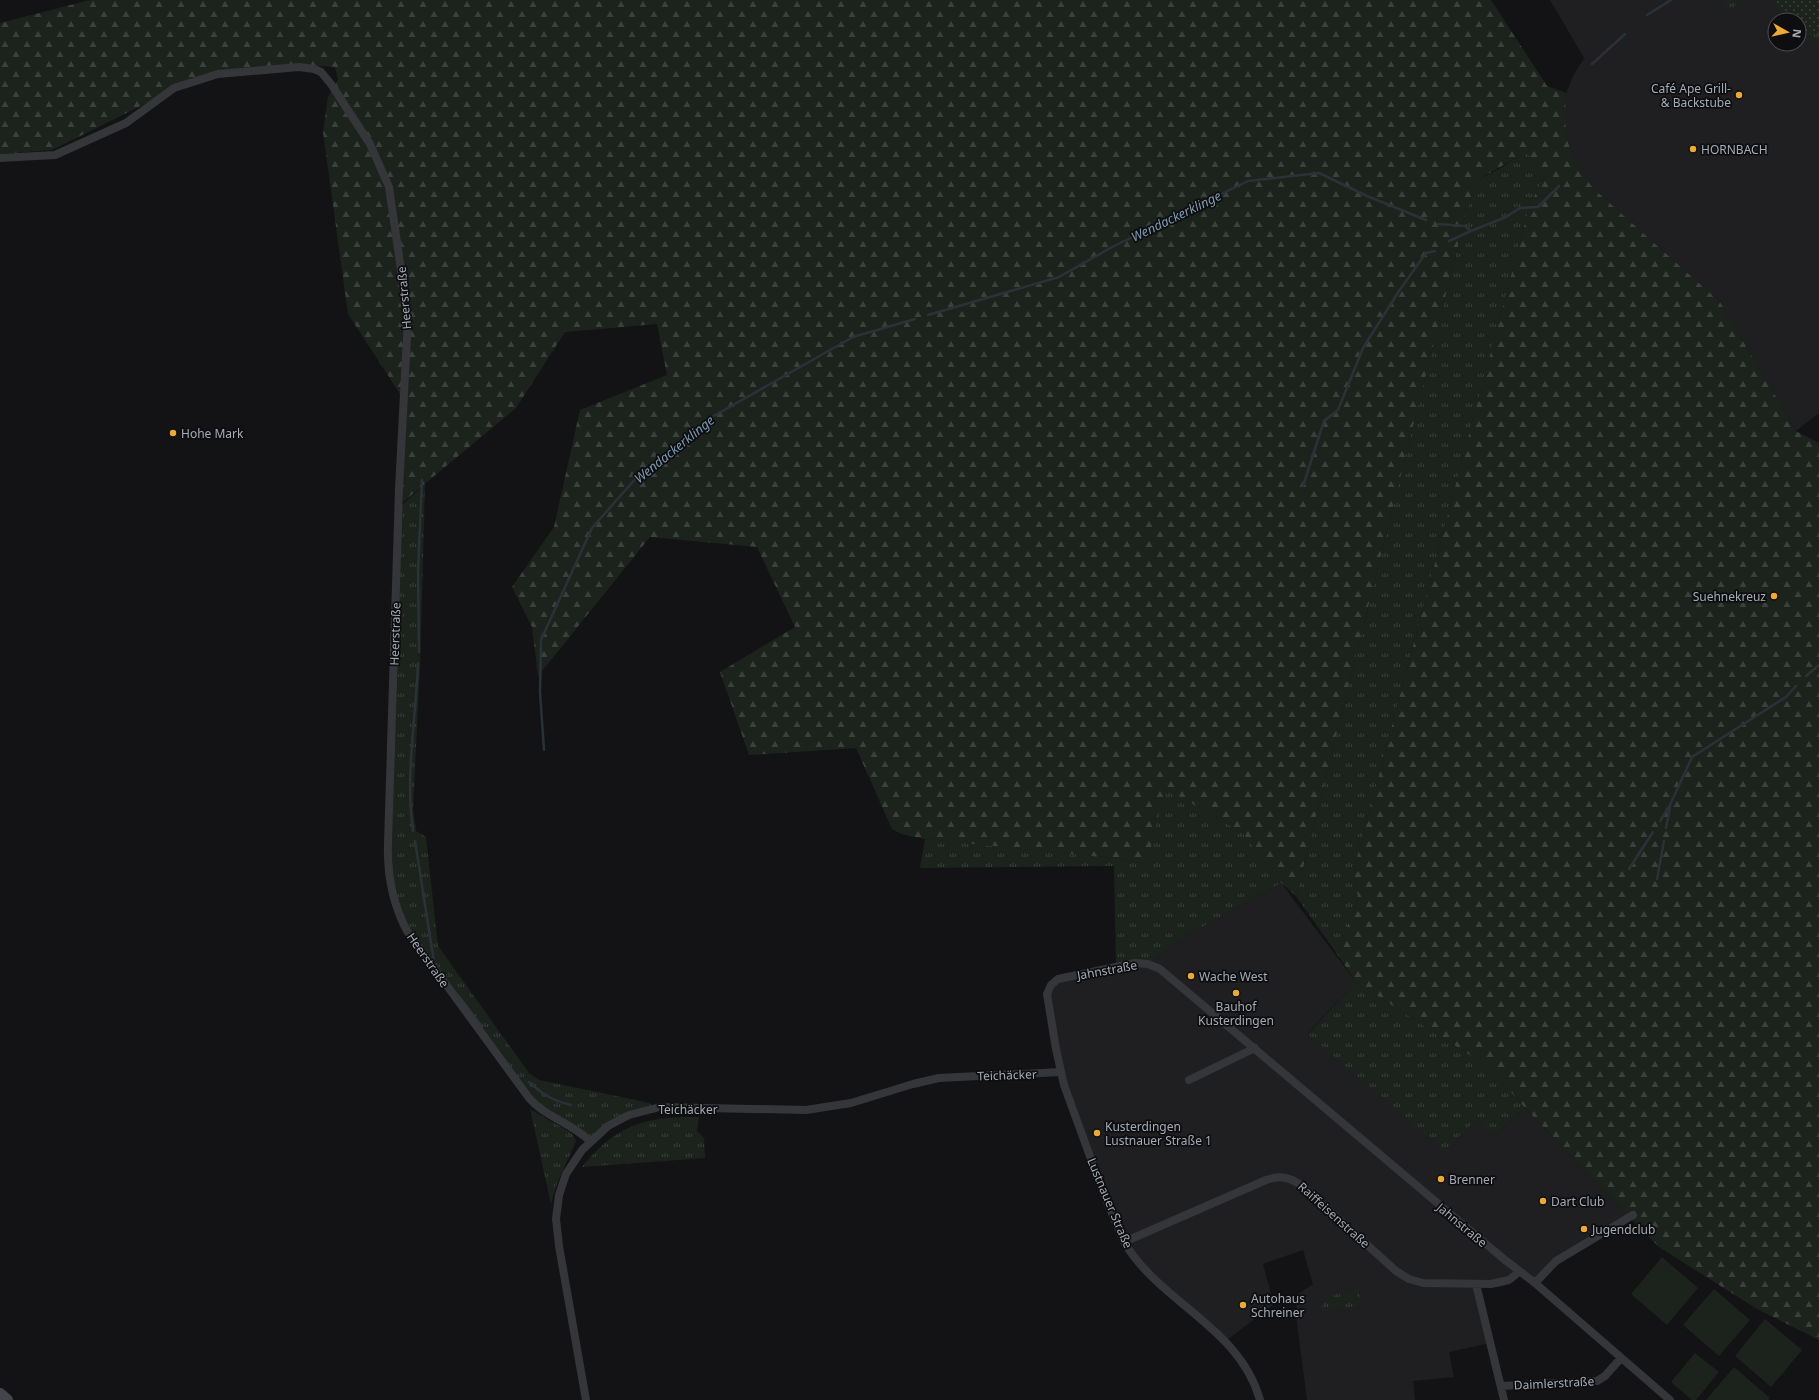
<svg xmlns="http://www.w3.org/2000/svg" width="1819" height="1400" viewBox="0 0 1819 1400" font-family="'Noto Sans',sans-serif">
<style>
.built{fill:#1f1f22;fill-rule:evenodd}
.grass{fill:url(#grass-tufts)}
.forest{fill:url(#forest-firs)}
.park{fill:#1c231c}
.garden{fill:url(#garden-dots)}
.lines{fill:none;stroke-linecap:round;stroke-linejoin:round}
.stream{stroke:#2a3238;stroke-width:2.5}
.street{stroke:#35363a;stroke-width:8}
.secondary{stroke:#43454a;stroke-width:12}
.poi-dot{fill:#ecaa34;stroke:#0e0e10;stroke-width:1.5}
.labels{text-anchor:middle;dominant-baseline:central;stroke-width:3.5;stroke-linejoin:round;paint-order:stroke}
.poi-label{font-size:12px;fill:#a5abb5;stroke:#0e0e10;text-anchor:start}
.street-label{font-size:12px;fill:#a5abb5;stroke:#0e0e10}
.water-label{font-size:13px;font-style:italic;fill:#7d99af;stroke:#0e0e10}
</style>
<defs>
<pattern id="grass-tufts" width="24" height="20" patternUnits="userSpaceOnUse"><rect width="24" height="20" fill="#1c231c"/><path d="M3 7l-1-3M5 7V3M7 7l1-3M15 17l-1-3M17 17v-4M19 17l1-3" fill="none" stroke="#3a403b"/></pattern>
<pattern id="forest-firs" width="22" height="20" patternUnits="userSpaceOnUse"><rect width="22" height="20" fill="#1c231c"/><path d="M5 1l3.5 6h-7zM16 11l3.5 6h-7z" fill="#3a403b"/></pattern>
<pattern id="garden-dots" width="8" height="8" patternUnits="userSpaceOnUse"><rect width="8" height="8" fill="#1c231c"/><path d="M2 2h.1M6 6h.1" fill="none" stroke="#3a403b" stroke-width="1.8" stroke-linecap="round"/></pattern>
</defs>
<rect width="100%" height="100%" fill="#131315"/>
<!-- built -->
<path class="built" d="M 1550,0 L 1819,0 L 1819,413 L 1796,431 L 1720,302 L 1594,189 L 1578,169 L 1568,145 L 1564,120 L 1566,93 L 1574,74 L 1584,58 ZM 1775,20 L 1799,20 L 1799,44 L 1775,44 Z
M 1281,883 L 1356,982 L 1308,1033 L 1475,1121 L 1493,1136 L 1525,1108 L 1629,1217 L 1582,1245 L 1535,1283 L 1519,1272 L 1514,1277 L 1477,1285 L 1490,1343 L 1449,1352 L 1454,1377 L 1413,1381 L 1415,1400 L 1307,1400 L 1296,1316 L 1297,1295 L 1313,1284 L 1303,1250 L 1263,1264 L 1274,1304 L 1226,1341 L 1131,1254 L 1064,1085 L 1048,1005 L 1051,985 L 1058,979 L 1148,964 L 1181,939 Z"/>
<!-- grass -->
<path class="grass" d="M 1722,0 L 1739,0 L 1730,12 Z
M 1801,30 L 1819,35 L 1819,47 L 1803,35 L 1801,37 L 1799,36 Z
M 1526,151 L 1545,176 L 1530,204 L 1354,869 L 1358,898 L 1337,954 L 1296,896 L 1466,214 L 1476,181 L 1501,168 Z
M 425,484 L 420,667 L 413,809 L 416,831 L 426,837 L 438,946 L 529,1073 L 539,1080 L 650,1103 L 652,1109 L 639,1112 L 590,1141 L 540,1109 L 407,931 L 391,887 L 399,508 Z
M 1164,787 L 1243,833 L 1281,883 L 1181,939 L 1148,964 L 1116,966 L 1114,866 L 920,868 L 925,839 L 1113,858 L 1146,864 Z
M 1356,982 L 1490,1068 L 1525,1108 L 1493,1136 L 1475,1121 L 1444,1150 L 1308,1034 Z
M 530,1109 L 568,1131 L 573,1135 L 576,1141 C 567,1163 556,1181 551,1204 Z
M 699,1117 L 697,1131 L 704,1138 L 705,1158 L 582,1167 C 616,1125 645,1116 699,1117 Z
M 1358,1288 L 1361,1305 L 1324,1311 L 1321,1310 L 1324,1302 L 1338,1293 L 1342,1296 Z"/>
<!-- forest -->
<path class="forest" d="M 90,0 L 1491,0 L 1547,86 L 1566,93 C 1563,136 1567,155 1594,189 L 1720,302 L 1796,431 L 1819,443 L 1819,1340 L 1757,1309 L 1659,1247 L 1629,1217 L 1525,1108 L 1490,1068 L 1356,982 L 1337,954 L 1358,898 L 1354,869 L 1530,204 L 1545,176 L 1526,152 L 1476,181 L 1466,214 L 1296,896 L 1281,883 L 1243,833 L 1165,788 L 1147,864 L 1113,858 L 925,839 L 901,834 L 892,829 L 856,748 L 749,755 L 720,672 L 795,627 L 757,547 L 650,537 L 538,676 L 532,627 L 512,587 L 554,527 L 580,410 L 667,375 L 657,324 L 565,332 L 516,408 L 403,502 L 404,400 L 348,314 L 323,132 L 328,97 L 338,80 L 335,67 L 321,66 L 219,76 L 173,90 L 52,150 L 0,154 L 0,23 Z"/>
<!-- park -->
<path class="park" d="M 1662,1257 L 1698,1288 L 1667,1325 L 1631,1294 Z
M 1714,1289 L 1750,1320 L 1719,1356 L 1683,1325 Z
M 1765,1319 L 1802,1350 L 1771,1387 L 1735,1356 Z
M 1695,1353 L 1719,1372 L 1696,1400 L 1692,1400 L 1671,1382 Z
M 1734,1367 L 1770,1398 L 1768,1400 L 1706,1400 Z"/>
<!-- garden -->
<path class="garden" d="M 1773,0 L 1819,0 L 1819,35 L 1806,33 L 1799,29 L 1799,20 L 1787,20 Z"/>
<g class="lines">
<!-- stream -->
<path class="stream" d="M 1647,15 L 1671,0
M 1592,64 L 1625,34
M 1438,224 L 1465,226 L 1471,231 L 1506,217 L 1520,208 L 1538,207 L 1559,186
M 1449,241 L 1471,231
M 928,315 L 1059,277 L 1114,246 L 1248,181 L 1319,173 L 1367,196 L 1426,220
M 1303,486 L 1324,421 L 1338,410 L 1363,348 L 1399,291 L 1426,253 L 1435,251
M 419,652 L 418,571 L 422,480
M 1806,676 L 1819,665
M 544,750 L 540,692 L 541,640 L 592,528 L 637,477 L 712,417 L 853,337 L 915,319
M 1660,821 L 1670,805 L 1692,757 L 1786,697 L 1796,686
M 1666,828 L 1670,807
M 413,831 C 405,775 416,719 418,663
M 415,841 L 434,962
M 1629,869 L 1653,832
M 1657,879 L 1664,841
M 458,995 L 481,1025
M 529,1082 C 544,1095 551,1100 571,1105"/>
<!-- street -->
<path class="street" d="M 0,158 L 55,155 L 126,123 L 174,88 L 218,74 L 299,67 L 314,69 L 321,72 L 331,84 L 370,144 L 389,187 L 408,318 L 399,489 L 388,843 C 387,874 392,903 407,931 L 529,1098 C 544,1116 571,1123 590,1141
M 1189,1080 L 1255,1048
M 1124,1242 L 1266,1180 C 1280,1175 1290,1177 1302,1186 L 1396,1271 L 1409,1279 L 1423,1283 L 1491,1284 L 1509,1280 L 1519,1272
M 1535,1283 L 1556,1261 L 1633,1215
M 1476,1284 L 1504,1400
M 1501,1386 L 1597,1381 L 1605,1376 L 1621,1358
M 586,1400 L 559,1246 L 556,1219 L 559,1195 L 566,1174 L 582,1150 L 608,1126 L 629,1115 L 660,1107 L 806,1110 L 851,1103 L 913,1084 L 939,1078 L 1061,1072
M 1260,1400 C 1240,1327 1160,1303 1124,1242 L 1103,1192 L 1064,1085 L 1056,1049 L 1047,994 L 1051,985 L 1058,979 L 1135,963 L 1148,964 L 1160,969 L 1505,1260 L 1535,1283 L 1670,1400"/>
<!-- secondary -->
<path class="secondary" d="M 0,1394 L 7,1400"/>
</g>
<!-- markers -->
<g class="poi-dot">
<circle cx="1739" cy="95" r="4"/>
<circle cx="1693" cy="149" r="4"/>
<circle cx="173" cy="433" r="4"/>
<circle cx="1774" cy="596" r="4"/>
<circle cx="1191" cy="976" r="4"/>
<circle cx="1236" cy="993" r="4"/>
<circle cx="1097" cy="1133" r="4"/>
<circle cx="1441" cy="1179" r="4"/>
<circle cx="1543" cy="1201" r="4"/>
<circle cx="1584" cy="1229" r="4"/>
<circle cx="1243" cy="1305" r="4"/>
</g>
<g class="labels">
<!-- poi labels -->
<g class="poi-label">
<text x="1731" y="88" text-anchor="end">Café Ape Grill-<tspan x="1731" dy="14">&amp; Backstube</tspan></text>
<text x="1701" y="149">HORNBACH</text>
<text x="181" y="433">Hohe Mark</text>
<text x="1766" y="596" text-anchor="end">Suehnekreuz</text>
<text x="1199" y="976">Wache West</text>
<text x="1236" y="1006" text-anchor="middle">Bauhof<tspan x="1236" dy="14">Kusterdingen</tspan></text>
<text x="1105" y="1126">Kusterdingen<tspan x="1105" dy="14">Lustnauer Straße 1</tspan></text>
<text x="1449" y="1179">Brenner</text>
<text x="1551" y="1201">Dart Club</text>
<text x="1592" y="1229">Jugendclub</text>
<text x="1251" y="1298">Autohaus<tspan x="1251" dy="14">Schreiner</tspan></text>
</g>
<!-- street labels -->
<g class="street-label">
<text transform="translate(404 298) rotate(-95)">Heerstraße</text>
<text transform="translate(395 634) rotate(-88)">Heerstraße</text>
<text transform="translate(428 960) rotate(55)">Heerstraße</text>
<text transform="translate(1107 970) rotate(-10)">Jahnstraße</text>
<text transform="translate(1007 1075) rotate(-2)">Teichäcker</text>
<text x="688" y="1109">Teichäcker</text>
<text transform="translate(1110 1203) rotate(67)">Lustnauer Straße</text>
<text transform="translate(1334 1215) rotate(42)">Raiffeisenstraße</text>
<text transform="translate(1462 1225) rotate(40)">Jahnstraße</text>
<text transform="translate(1554 1383) rotate(-3)">Daimlerstraße</text>
</g>
<!-- water labels -->
<g class="water-label">
<text transform="translate(1176 216) rotate(-26)">Wendackerklinge</text>
<text transform="translate(674 449) rotate(-39)">Wendackerklinge</text>
</g>
</g>
<!-- north arrow -->
<g transform="translate(1787 32) rotate(98)"><circle r="19" fill="#0e0e10" stroke="#4a4d52"/>
<path d="M0-3L7 15L0 10L-7 15Z" fill="#ecaa34"/>
<text y="-6" font-size="11" font-weight="bold" text-anchor="middle" fill="#a5abb5">N</text>
</g>
</svg>
